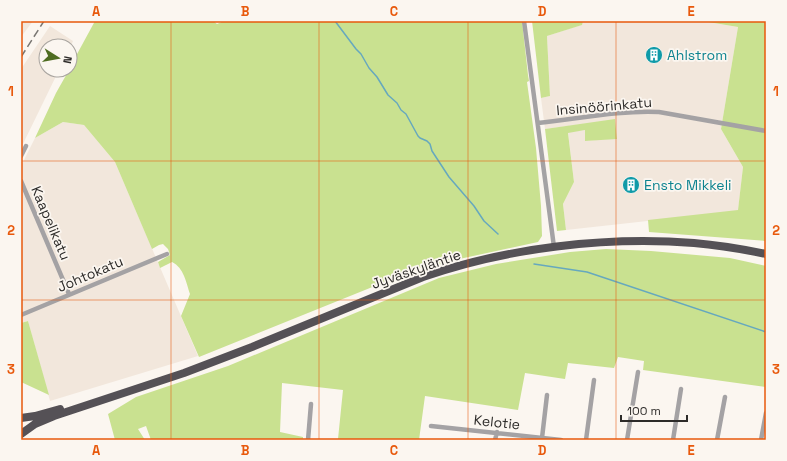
<svg xmlns="http://www.w3.org/2000/svg" width="787" height="461" viewBox="0 0 787 461" font-family="'Space Grotesk',sans-serif">
<style>
.built{fill:#f2e7dc}
.green{fill:#c9e190}
.lines{fill:none;stroke-linecap:round;stroke-linejoin:round}
.stream{stroke:#66a8be;stroke-width:1.5}
.minor{stroke:#a4a2a4;stroke-width:4.5}
.trunk{stroke:#555156;stroke-width:8}
.rail{stroke:#797672;stroke-width:1.5;stroke-dasharray:8 4;stroke-linecap:butt}
.grid{fill:none;stroke:#e8590c;stroke-width:1;stroke-opacity:0.55}
.labels{text-anchor:middle;dominant-baseline:central;stroke-width:3.5;stroke-linejoin:round;paint-order:stroke}
.culture-label{font-size:14px;fill:#0d838f;stroke:#fbf6f0;text-anchor:start}
.street-label{font-size:14px;fill:#2d2b29;stroke:#fbf6f0}
.neatline{fill:none;stroke:#e8590c;stroke-width:1.5}
.grid-label{font-size:13px;text-anchor:middle;font-weight:bold;fill:#e8590c}
</style>
<rect width="100%" height="100%" fill="#fbf6f0"/>
<!-- built -->
<path class="built" d="M 21,21 L 33,21 L 21,37 Z
M 583,21 L 702,21 L 738,27 L 721,129 L 743,167 L 738,211 L 566,230 L 563,204 L 574,182 L 568,132 L 585,130 L 585,141 L 617,138 L 615,120 L 545,129 L 541,98 L 550,96 L 547,36 L 581,25 Z
M 50,26 L 73,41 L 70,48 L 70,46 L 46,46 L 46,70 L 59,70 L 21,148 L 21,69 Z
M 63,122 L 84,125 L 115,162 L 198,356 L 50,401 L 28,321 L 21,323 L 21,166 L 35,138 Z"/>
<!-- green -->
<path class="green" d="M 95,21 L 213,21 L 217,24 L 224,21 L 522,21 L 528,75 L 529,81 L 527,82 L 536,148 L 541,206 L 542,236 L 538,242 L 450,261 L 435,266 L 422,267 L 199,357 L 181,316 L 190,294 C 186,282 184,268 172,262 L 160,268 L 158,262 L 170,255 L 168,249 L 163,244 L 159,245 L 152,249 L 115,162 L 84,125 L 63,122 L 35,138 L 56,93 L 69,70 L 70,70 L 70,67 Z
M 532,21 L 583,21 L 582,25 L 547,36 L 550,96 L 541,98 Z
M 702,21 L 766,21 L 766,241 L 649,232 L 648,220 L 738,210 L 743,167 L 721,129 L 738,27 Z
M 615,119 L 617,139 L 585,141 L 585,130 L 568,133 L 574,182 L 563,204 L 566,230 L 557,231 L 545,129 Z
M 606,249 L 651,251 L 730,258 L 766,266 L 766,387 L 643,370 L 644,361 L 618,357 L 614,368 L 568,363 L 565,379 L 525,373 L 518,410 L 425,396 L 419,440 L 351,440 L 338,439 L 343,390 L 282,383 L 280,432 L 303,437 L 303,440 L 151,440 L 146,426 L 138,429 L 145,440 L 115,440 L 108,414 L 136,397 L 228,366 L 439,278 L 496,264 L 570,252 Z
M 28,321 L 49,395 L 21,382 L 21,323 Z"/>
<g class="lines">
<!-- stream -->
<path class="stream" d="M 335,21 L 356,49 L 361,54 L 369,68 L 377,77 L 388,95 L 397,103 L 401,110 L 406,114 L 418,136 L 420,138 L 427,141 L 430,144 L 432,151 L 449,177 L 474,206 L 484,221 L 498,234
M 534,264 L 587,272 L 766,332"/>
<!-- minor -->
<path class="minor" d="M 524,21 L 554,247
M 538,123 C 577,119 620,110 659,112 L 766,131
M 21,156 L 26,146
M 21,181 L 69,294
M 21,315 L 167,254
M 431,426 L 561,440
M 542,438 L 547,395
M 308,440 L 311,404
M 495,440 L 497,432
M 586,440 L 594,380
M 627,440 L 638,372
M 673,440 L 681,389
M 717,440 L 725,397
M 761,440 L 766,413"/>
<!-- trunk -->
<path class="trunk" d="M 21,418 L 35,416 L 60,409
M 21,434 L 35,424 L 54,416 L 184,373 L 252,347 L 423,277 C 506,248 606,236 694,243 C 718,245 742,249 766,254"/>
<!-- rail -->
<path class="rail" d="M 21,57 L 44,21"/>
</g>
<!-- grid -->
<path class="grid" d="M 171,21 L 171,440M 319,21 L 319,440M 468,21 L 468,440M 616,21 L 616,440M 21,161 L 766,161M 21,300 L 766,300"/>
<!-- icons -->
<defs>
<g id="building-disc" transform="scale(0.9)"><circle r="9.5" fill="#0f9aa8" stroke="#fbf6f0"/><path d="M-4-6H4V6H1V3H-1V6H-4ZM-2.5-4.3h1.7v1.8h-1.7ZM.8-4.3h1.7v1.8H.8ZM-2.5-1h1.7V.8h-1.7ZM.8-1h1.7V.8H.8Z" fill="#fff"/></g>
</defs>
<g fill-rule="evenodd">
<use href="#building-disc" x="654" y="55"/>
<use href="#building-disc" x="631" y="185"/>
</g>
<g class="labels">
<!-- culture labels -->
<g class="culture-label">
<text x="667" y="55">Ahlstrom</text>
<text x="644" y="185">Ensto Mikkeli</text>
</g>
<!-- street labels -->
<g class="street-label">
<text transform="translate(604 106) rotate(-5)">Insinöörinkatu</text>
<text transform="translate(51 223) rotate(67)">Kaapelikatu</text>
<text transform="translate(416 269) rotate(-19)">Jyväskyläntie</text>
<text transform="translate(90 274) rotate(-23)">Johtokatu</text>
<text transform="translate(497 422) rotate(6)">Kelotie</text>
</g>
</g>
<!-- border -->
<rect width="787" height="461" fill="none" stroke="#fbf6f0" stroke-width="44"/>
<!-- north arrow -->
<g transform="translate(58 58) rotate(101)"><circle r="19" fill="#fbf6f0" stroke="#a9a5a0"/>
<path d="M0-3L7 15L0 10L-7 15Z" fill="#4e6c21"/>
<text y="-6" font-size="11" font-weight="bold" text-anchor="middle" fill="#2d2b29">N</text>
</g>
<!-- scale -->
<path d="M621 415v6h66v-6" fill="none" stroke="#2d2b29" stroke-width="2"/>
<text x="627" y="415" font-size="12" fill="#2d2b29" stroke="#fbf6f0" stroke-width="3" paint-order="stroke">100 m</text>
<rect x="22" y="22" width="743" height="417" class="neatline"/>
<g class="grid-label">
<text x="96" y="16">A</text>
<text x="245" y="16">B</text>
<text x="394" y="16">C</text>
<text x="542" y="16">D</text>
<text x="691" y="16">E</text>
<text x="11" y="96">1</text>
<text x="776" y="96">1</text>
<text x="11" y="235">2</text>
<text x="776" y="235">2</text>
<text x="11" y="374">3</text>
<text x="776" y="374">3</text>
<text x="96" y="455">A</text>
<text x="245" y="455">B</text>
<text x="394" y="455">C</text>
<text x="542" y="455">D</text>
<text x="691" y="455">E</text>
</g>
</svg>
